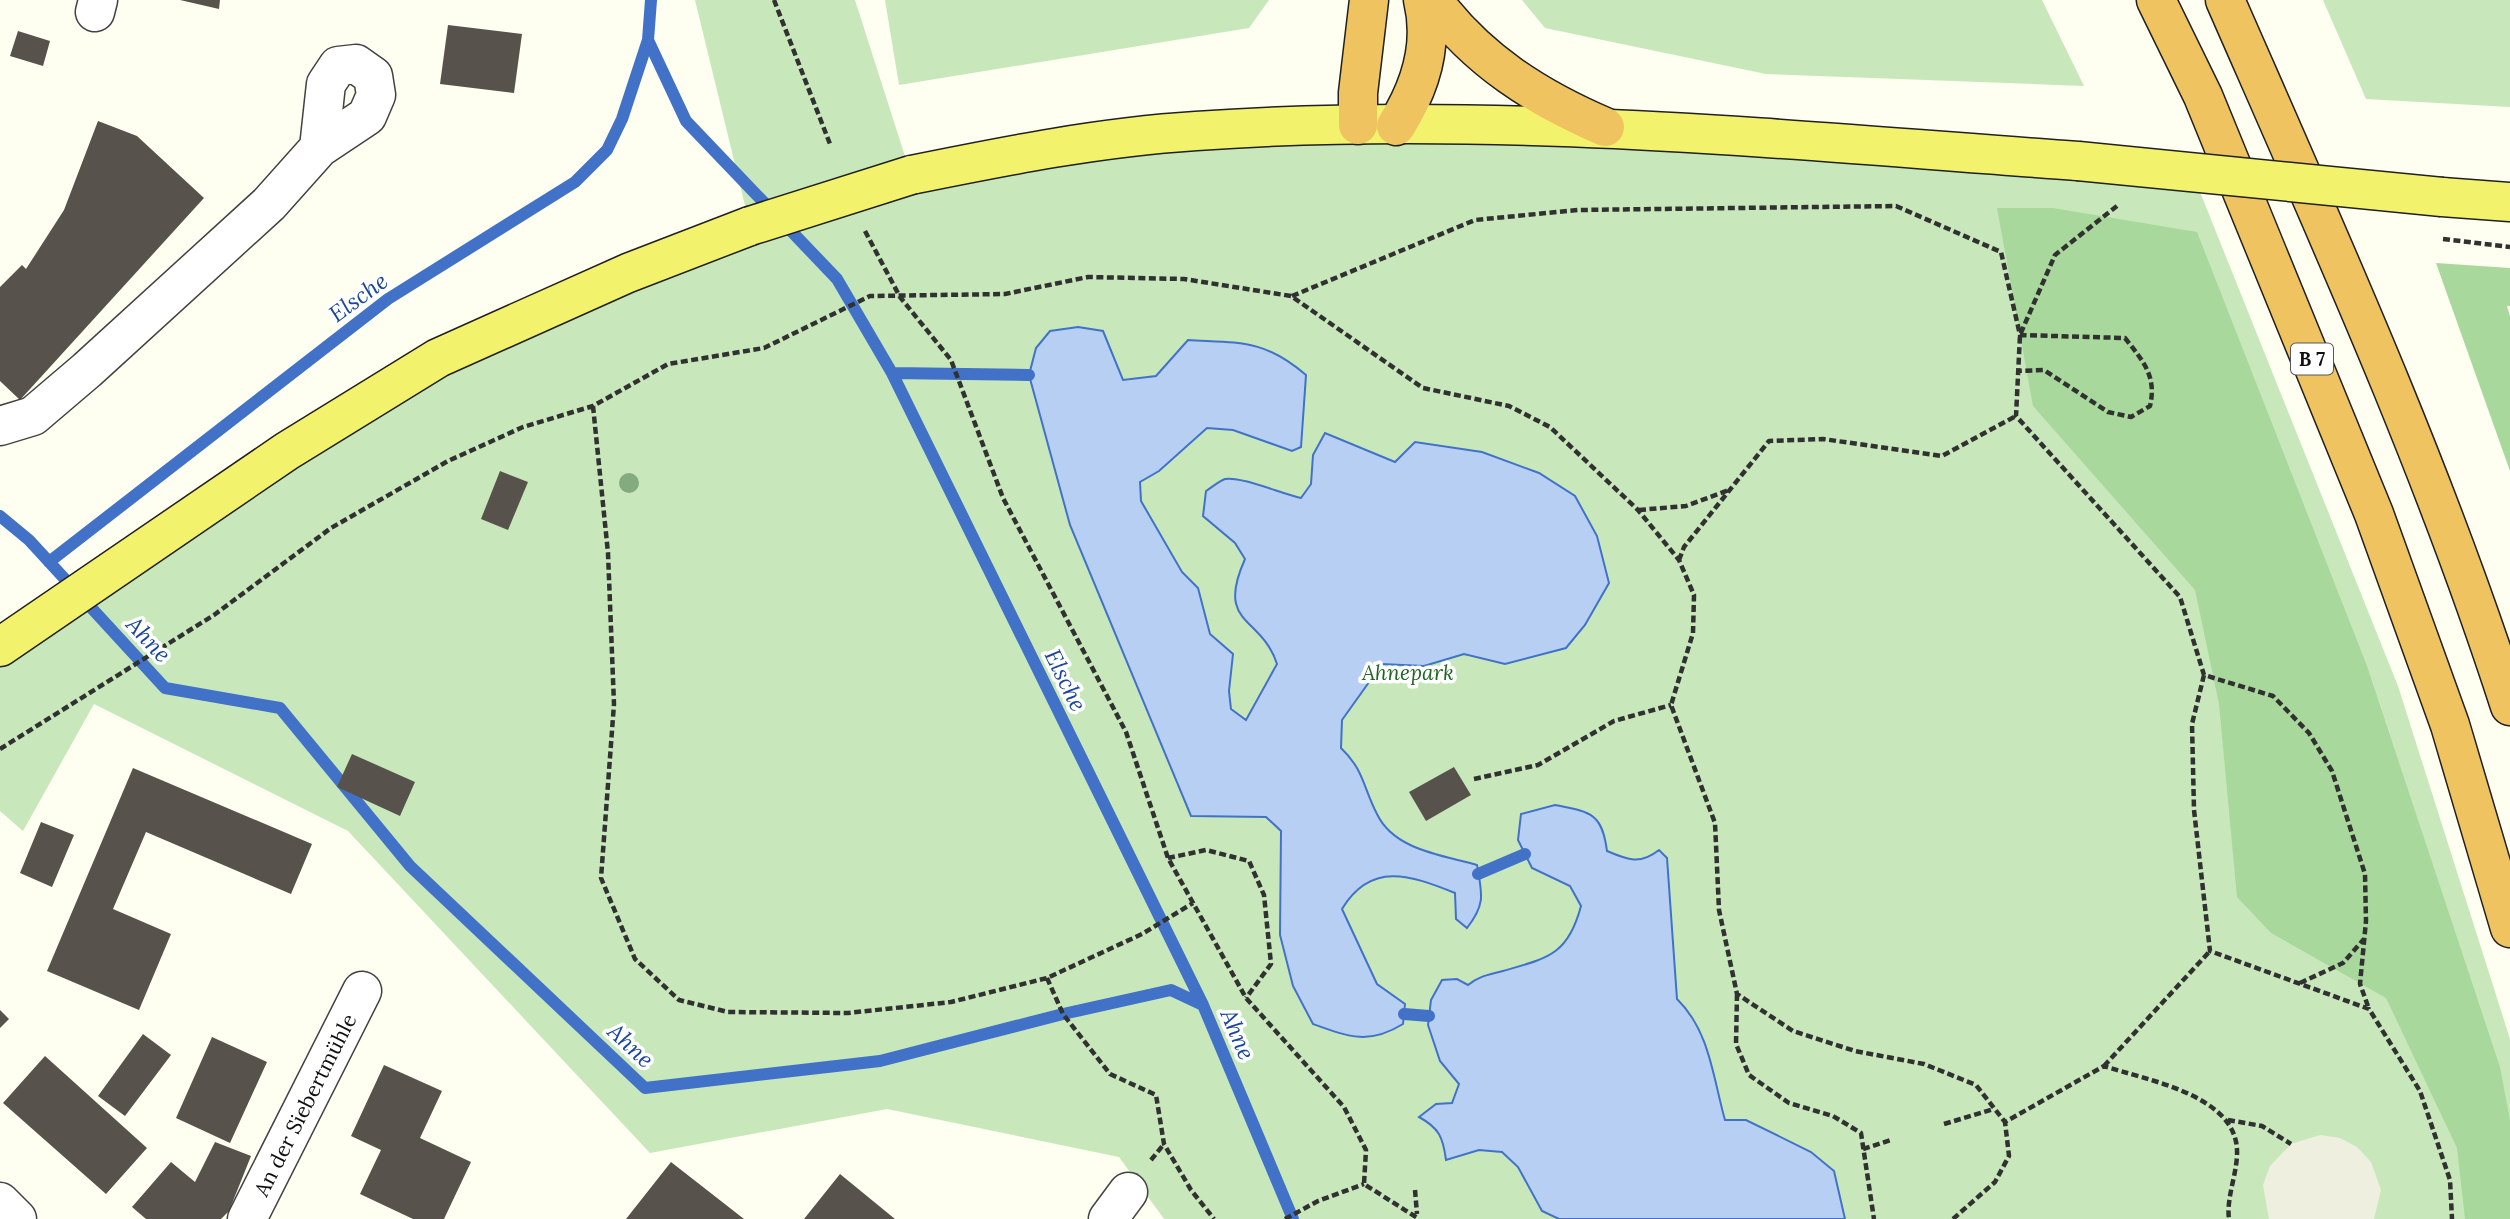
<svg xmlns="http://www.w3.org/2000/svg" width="2510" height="1219" viewBox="0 0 2510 1219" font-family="Lora,serif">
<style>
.green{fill:#c8e8bc}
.forest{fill:#a8d89b}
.plaza{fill:#efefe0}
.water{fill:#b8cff4;stroke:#4172c8;stroke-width:2}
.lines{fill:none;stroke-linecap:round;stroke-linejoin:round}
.stream{stroke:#4172c8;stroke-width:12}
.building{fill:#57534c}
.minor-casing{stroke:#424242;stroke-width:41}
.major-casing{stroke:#202020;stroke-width:41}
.highway-casing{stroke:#202020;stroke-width:41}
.path{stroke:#313131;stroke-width:4.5;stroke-dasharray:7 3.5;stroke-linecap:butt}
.minor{stroke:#fff;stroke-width:38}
.major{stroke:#f3f26d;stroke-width:38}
.highway{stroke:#efc35f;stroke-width:38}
.major-bridge-casing{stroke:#202020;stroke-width:41;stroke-linecap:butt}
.path-bridge{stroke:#313131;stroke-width:4.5;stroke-dasharray:7 3.5;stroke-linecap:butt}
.major-bridge{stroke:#f3f26d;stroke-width:38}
.tree{fill:#84aa80}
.labels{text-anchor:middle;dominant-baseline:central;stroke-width:7;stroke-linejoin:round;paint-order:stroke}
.shield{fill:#fff;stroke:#575757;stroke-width:2}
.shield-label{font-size:19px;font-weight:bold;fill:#0f0f0f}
.park-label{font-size:21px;font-style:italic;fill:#216523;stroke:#fff}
.street-label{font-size:21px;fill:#0f0f0f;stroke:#fff}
.water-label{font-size:23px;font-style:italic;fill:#1c469d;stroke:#fff}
</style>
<rect width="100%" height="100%" fill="#fefef1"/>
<!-- green -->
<path class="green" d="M 695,0 L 855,0 L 911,175 L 1396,126 L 2192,172 L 2398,686 L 2510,1039 L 2510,1219 L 1164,1219 L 1119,1157 L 887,1109 L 650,1153 L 348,831 L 94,704 L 23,831 L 0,811 L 0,648 L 287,451 L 750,226 Z
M 885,0 L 1269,0 L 1249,28 L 899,85 Z
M 1522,0 L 2042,0 L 2084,86 L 1766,74 L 1545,28 Z
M 2323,0 L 2510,0 L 2510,107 L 2366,99 Z"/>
<!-- forest -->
<path class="forest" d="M 1997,208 L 2053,208 L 2197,232 L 2367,666 L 2500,1067 L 2510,1120 L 2510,1219 L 2465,1219 L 2457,1148 L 2386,998 L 2271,933 L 2237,897 L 2219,704 L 2195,590 L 2033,406 Z
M 2436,263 L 2510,268 L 2510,306 L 2507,306 L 2510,316 L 2510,471 Z"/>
<!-- plaza -->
<path class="plaza" d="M 2320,1135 L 2340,1138 L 2357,1147 L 2371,1162 L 2381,1190 L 2374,1219 L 2269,1219 L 2263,1185 L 2270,1166 L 2291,1144 Z"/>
<!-- water -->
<path class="water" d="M 1078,327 L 1103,331 L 1123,380 L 1156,376 L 1188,340 C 1240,343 1264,339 1306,375 L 1301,447 L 1292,451 L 1233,430 L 1207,428 L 1159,471 L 1140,482 L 1141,501 L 1182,572 L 1198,588 L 1210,634 L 1233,654 L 1229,691 L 1231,709 L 1246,720 L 1277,664 C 1261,615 1215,626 1245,559 L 1235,543 L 1203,516 L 1206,491 C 1211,488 1219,481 1225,479 C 1241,476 1282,494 1301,498 L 1311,484 L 1313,455 L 1325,433 L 1395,462 L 1415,442 L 1482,452 L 1539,473 L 1575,496 L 1597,536 L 1609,583 L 1585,625 L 1566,648 L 1505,664 L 1464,654 L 1424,666 L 1382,664 L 1342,720 L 1341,748 C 1364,770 1363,787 1377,814 C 1394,850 1442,855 1477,865 C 1482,894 1486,904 1467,928 L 1456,919 L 1455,893 C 1410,875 1371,861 1342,909 L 1377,984 L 1405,1004 L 1403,1024 C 1369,1045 1349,1037 1313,1024 L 1293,986 L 1280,935 L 1281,831 L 1266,817 L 1191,816 L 1070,525 L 1029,375 L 1036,348 L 1050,331 Z
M 1555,805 C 1591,812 1602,813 1607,851 C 1628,860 1640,865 1659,850 L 1667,858 L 1677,999 C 1710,1031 1713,1078 1725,1120 L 1746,1120 L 1811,1152 L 1834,1171 L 1845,1219 L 1559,1219 L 1542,1211 L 1518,1167 L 1502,1152 L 1479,1150 L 1446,1160 C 1443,1137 1439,1128 1419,1117 L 1436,1104 L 1452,1103 L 1459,1084 L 1440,1061 L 1428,1025 L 1431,1000 L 1442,980 L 1457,979 L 1468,985 C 1479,976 1488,975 1503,971 C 1548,958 1568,955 1581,906 L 1570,886 L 1532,868 L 1518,840 L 1521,814 Z"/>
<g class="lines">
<!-- stream -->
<path class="stream" d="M 651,0 L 648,40 L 686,121 L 837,279 L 892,373 L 1029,375
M 892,373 L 1203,1005
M 0,516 L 29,540 L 165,688 L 280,708 L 410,866 L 645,1088 L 880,1061 L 1063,1014 L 1171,990 L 1203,1005 L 1293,1219
M 49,562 L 388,299 L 575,182 L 607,150 L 622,119 L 648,40
M 1478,874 L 1525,854
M 1404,1014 L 1429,1016"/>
</g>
<!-- building -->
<path class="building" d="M 180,0 L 220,0 L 219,9 Z
M 448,25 L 522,34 L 514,93 L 440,84 Z
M 18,31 L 50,41 L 43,66 L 10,56 Z
M 98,121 L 137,136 L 204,198 L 20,400 L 0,381 L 0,287 L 22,265 L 26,269 L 64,210 Z
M 500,471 L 528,482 L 508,530 L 481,519 Z
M 352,754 L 415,782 L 400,816 L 337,787 Z
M 1454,767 L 1471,795 L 1426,821 L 1409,792 Z
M 133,768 L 312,844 L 291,894 L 146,832 L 113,909 L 171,934 L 139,1010 L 47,971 Z
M 41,822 L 74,835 L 52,887 L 20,873 Z
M 0,1010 L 9,1019 L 0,1028 Z
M 143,1034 L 171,1055 L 125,1116 L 98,1096 Z
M 212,1037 L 267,1062 L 230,1143 L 176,1118 Z
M 45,1056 L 147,1148 L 106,1194 L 3,1103 Z
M 384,1065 L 442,1091 L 420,1138 L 471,1162 L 444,1219 L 413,1219 L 360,1194 L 381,1150 L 351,1136 Z
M 215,1142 L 251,1156 L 229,1211 L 221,1219 L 146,1219 L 132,1207 L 171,1162 L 195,1182 Z
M 671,1162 L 744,1219 L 626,1219 Z
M 840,1174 L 895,1219 L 804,1219 Z"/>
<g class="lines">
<!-- minor casing -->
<g class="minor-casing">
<g id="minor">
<path d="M 95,12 L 98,0"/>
<path d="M 0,426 L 33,416 L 87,370 L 269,204 L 319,148 L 367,116 L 376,95 L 373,76 L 356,64 L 338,66 L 326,84 L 319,148"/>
<path d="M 0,1202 L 17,1219"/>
<path id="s1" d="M 247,1219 L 362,991"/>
<path d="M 1108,1219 L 1128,1192"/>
</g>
</g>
<!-- major casing -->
<g class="major-casing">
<path id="major" d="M 911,175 C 1005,156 1100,137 1196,131 C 1490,110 1785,140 2078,161
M 2442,197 L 2510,202
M 0,647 L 287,451 L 438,358 L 628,273 L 750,226"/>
</g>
<!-- highway casing -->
<g class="highway-casing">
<path id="highway" d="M 1433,0 C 1477,60 1537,98 1605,127
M 2156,0 L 2203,96 L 2374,514 L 2450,725 L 2510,928
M 2225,0 C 2327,233 2432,464 2510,706
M 1358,125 L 1358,93 L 1369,0
M 1396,126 C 1420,88 1434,45 1423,0"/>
</g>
<!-- path -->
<path class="path" d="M 774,0 L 830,144
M 2117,206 L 2055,255 L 2020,335 L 2016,416 L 2180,597 L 2204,675 L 2273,696 L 2309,733 L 2332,771 L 2365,874 L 2366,921 L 2360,984 L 2369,1009
M 865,231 L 900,297 L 951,360 L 1003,498 L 1126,732 L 1168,858 L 1246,998 L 1344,1107 L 1366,1150 L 1364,1184 L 1419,1219
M 1292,296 L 1475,220 L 1578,210 L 1896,206 L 2001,252 L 2020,335 L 2125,338 C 2143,361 2157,376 2150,406 L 2131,417 L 2108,412 L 2044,370 L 2018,371
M 593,406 L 608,553 L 614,704 L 601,878 L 635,959 L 679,1000 L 728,1012 L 848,1013 L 951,1002 L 1047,978 L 1142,934 L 1193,903
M 1639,510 L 1686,506 L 1729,490
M 1679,560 L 1684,547 L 1769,441 L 1823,439 L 1942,456 L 2016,416
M 2204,675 L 2192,724 L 2194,810 L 2210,951 L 2369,1009 L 2420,1091 L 2450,1180 L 2452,1219
M 0,749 L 214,615 L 331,528 L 448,461 L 523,427 L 593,406 L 668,364 L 764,348 L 870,296 L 1005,294 L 1088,277 L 1184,279 L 1291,296 L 1423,388 L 1509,406 L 1550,427 L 1638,510 L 1679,560 L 1694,595 L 1693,633 L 1671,705 L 1715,823 L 1719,910 L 1737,994 L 1793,1031 L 1855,1051 L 1924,1064 L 1976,1085 L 2005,1122 L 2104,1066 C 2145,1080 2235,1094 2237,1150 C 2238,1172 2226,1197 2229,1219
M 1474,779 L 1538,765 L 1614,721 L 1671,705
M 1168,858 L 1206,850 L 1249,861 L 1264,895 L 1271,964 L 1246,998
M 1047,978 L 1063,1014 L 1110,1074 L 1156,1095 L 1164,1144 L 1191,1190 L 1214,1219
M 2300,983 L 2343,963 L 2364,939
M 1737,994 L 1736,1044 L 1749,1075 L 1789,1103 L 1833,1116 L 1861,1133 L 1874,1219
M 2104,1066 L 2210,951
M 2228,1120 L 2262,1126 L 2291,1144
M 1944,1124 L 1994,1109
M 1863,1149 L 1891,1140
M 1151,1160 L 1164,1144
M 1415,1190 L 1417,1214
M 1285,1219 L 1318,1201 L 1364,1184
M 1953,1219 L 1995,1182 L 2009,1156 L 2005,1122"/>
<!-- minor -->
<use href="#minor" class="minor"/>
<!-- major -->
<use href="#major" class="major"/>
<!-- highway -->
<use href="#highway" class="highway"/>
<!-- major-bridge casing -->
<g class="major-bridge-casing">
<path id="major-bridge" d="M 2078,161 L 2442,197
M 750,226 L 911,175"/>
</g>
<!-- path-bridge -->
<path class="path-bridge" d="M 2443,239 L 2510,247"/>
<!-- major-bridge -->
<use href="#major-bridge" class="major-bridge"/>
</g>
<!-- trees -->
<circle class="tree" cx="629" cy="483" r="10"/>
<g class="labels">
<!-- shield labels -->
<rect class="shield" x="2291" y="343.5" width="42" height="31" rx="5"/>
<g class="shield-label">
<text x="2312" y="359">B 7</text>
</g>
<!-- park labels -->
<g class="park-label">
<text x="1408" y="672">Ahnepark</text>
</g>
<!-- street labels -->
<g class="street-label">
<text stroke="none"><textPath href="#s1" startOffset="128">An der Siebertmühle</textPath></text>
</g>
<!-- water labels -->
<g class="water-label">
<text transform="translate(358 297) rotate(-36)">Elsche</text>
<text transform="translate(149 639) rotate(47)">Ahne</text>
<text transform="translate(1066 680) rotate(64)">Elsche</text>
<text transform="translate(1238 1034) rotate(67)">Ahne</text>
<text transform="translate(631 1045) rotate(43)">Ahne</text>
</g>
</g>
</svg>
